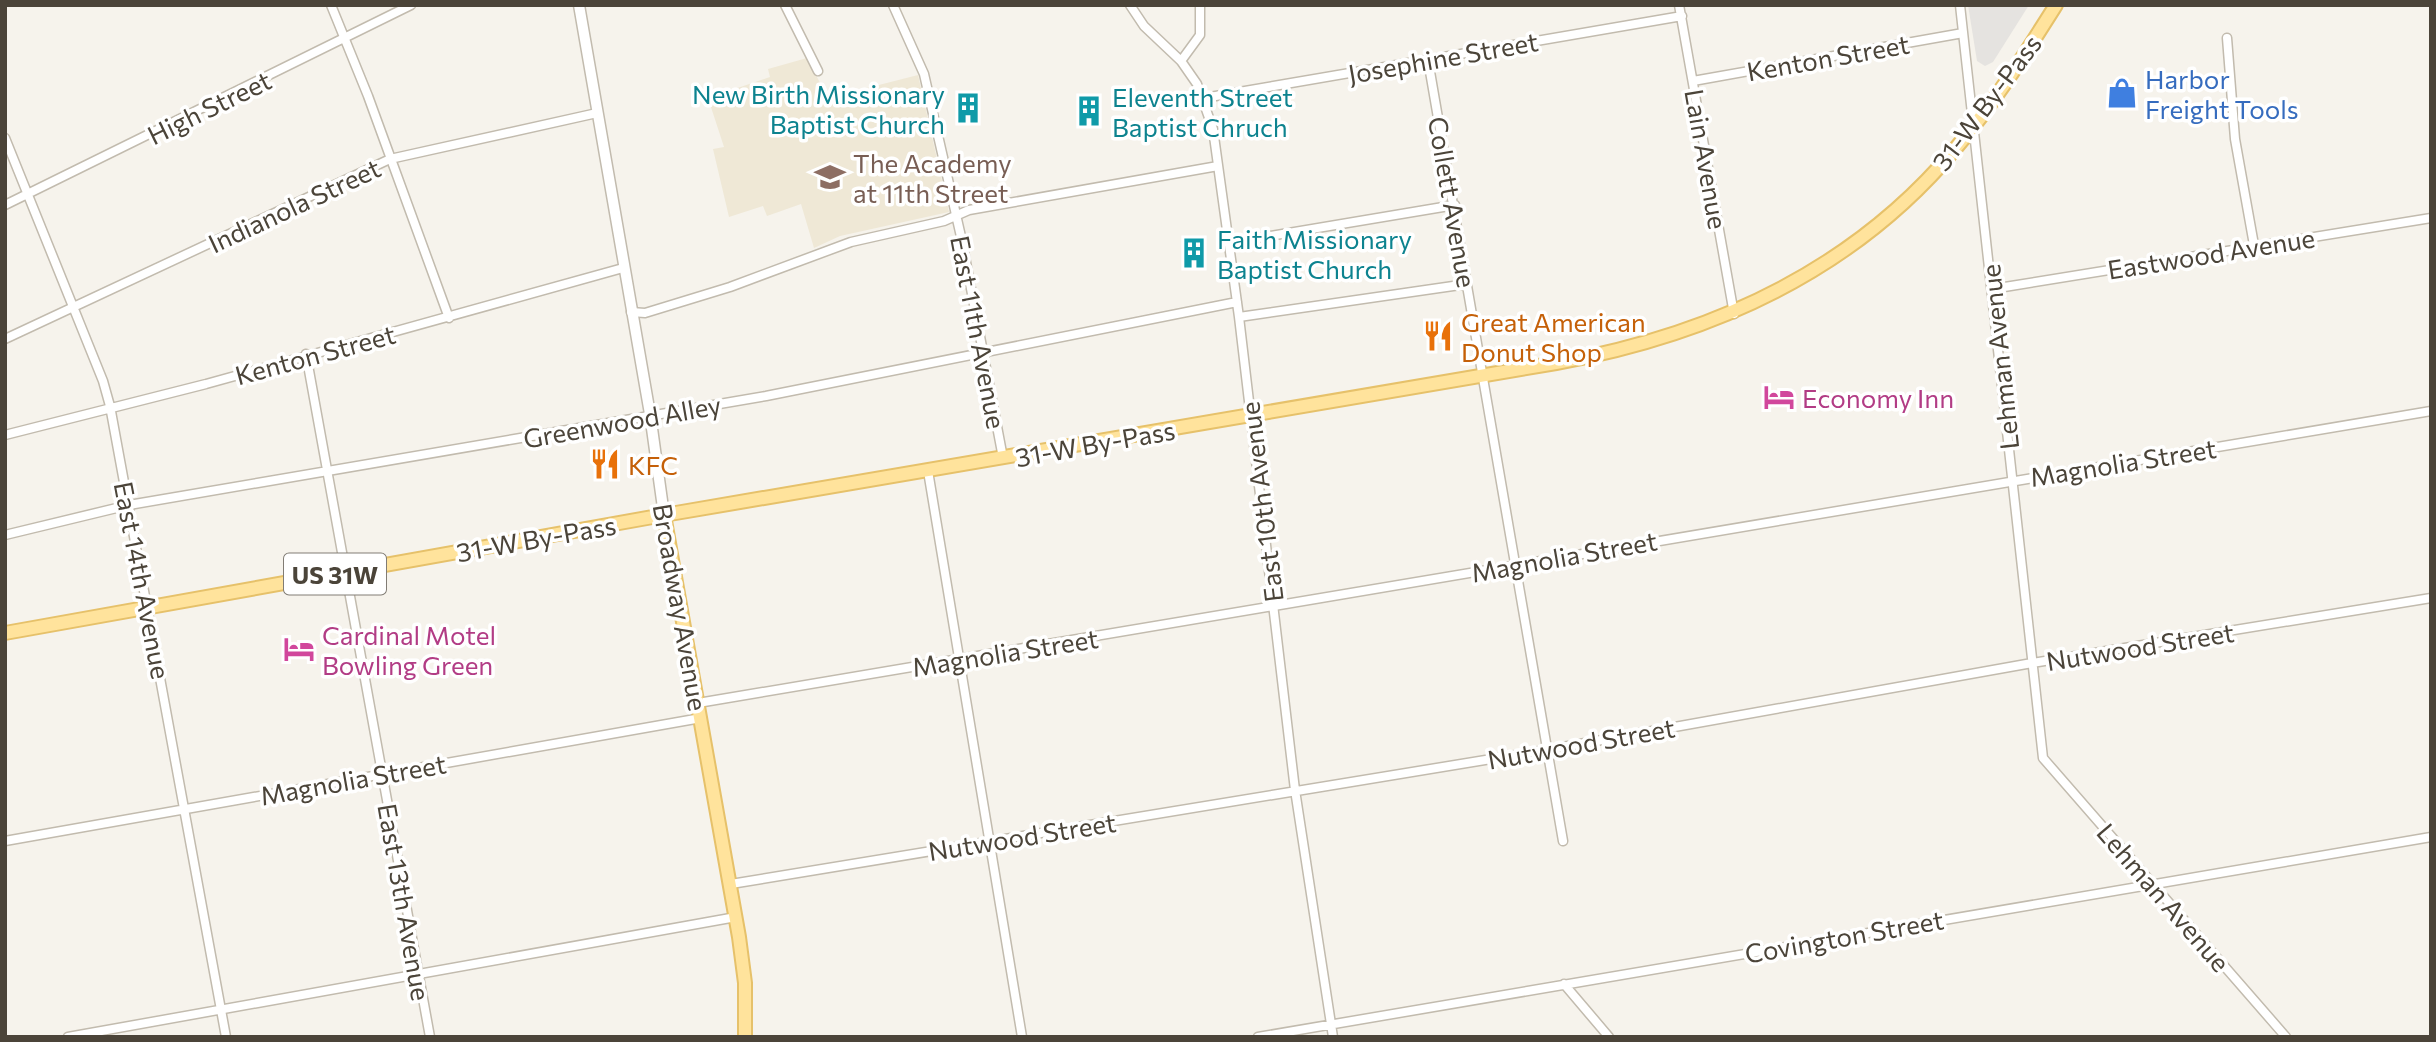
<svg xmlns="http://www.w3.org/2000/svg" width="2436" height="1042" viewBox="0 0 2436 1042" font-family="Commissioner,sans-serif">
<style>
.education{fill:#efe8d6}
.parking{fill:#e5e3e0}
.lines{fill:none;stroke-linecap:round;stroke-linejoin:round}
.minor-casing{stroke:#c2bbae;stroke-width:11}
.tertiary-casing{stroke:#c2bbae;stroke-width:13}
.primary-casing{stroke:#e6c16a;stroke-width:16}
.minor{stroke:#fff;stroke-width:8}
.tertiary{stroke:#fff;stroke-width:10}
.primary{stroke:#ffe39c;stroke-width:12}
.labels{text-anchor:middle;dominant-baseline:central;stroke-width:7;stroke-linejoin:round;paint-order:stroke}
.shield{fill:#fff;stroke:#817c74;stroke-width:2}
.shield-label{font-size:24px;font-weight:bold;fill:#4b4439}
.street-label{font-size:26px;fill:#4b4439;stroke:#fff}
.shop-label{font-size:26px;fill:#366cbe;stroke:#fff;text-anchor:start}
.culture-label{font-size:26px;fill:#0d838f;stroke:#fff;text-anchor:start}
.education-label{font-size:26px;fill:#785e54;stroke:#fff;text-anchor:start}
.food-label{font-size:26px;fill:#c56008;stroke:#fff;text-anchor:start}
.hotel-label{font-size:26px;fill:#b23c85;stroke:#fff;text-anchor:start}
</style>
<rect width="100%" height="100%" fill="#f6f3ec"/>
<!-- education -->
<path class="education" d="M 807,58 L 828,98 L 918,75 L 949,212 L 840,236 L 814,248 L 801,204 L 767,216 L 763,206 L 729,217 L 713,149 L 724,147 L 708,98 L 770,77 L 768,69 Z"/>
<!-- parking -->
<path class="parking" d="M 1968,5 L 2029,5 L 1993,62 L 1985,66 L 1977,61 Z"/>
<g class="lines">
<!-- minor casing -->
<g class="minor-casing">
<path id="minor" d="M 331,5 L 368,96 L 449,318
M 785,5 L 818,71
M 893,5 L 924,74 L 962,241 L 1003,458
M 1130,5 L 1144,26 L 1181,61 L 1197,84 L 1213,129 L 1239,317 L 1295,790 L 1333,1037
M 1679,5 L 1734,314
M 1960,5 L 2043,758 L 2286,1037
M 2227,38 L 2235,139 L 2254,245
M 1428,60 L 1563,841
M 1181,61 L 1200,35 L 1200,5
M 1693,81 L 1963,33
M 1204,98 L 1682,16
M 5,138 L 103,381 L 110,406 L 226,1037
M 5,205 L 411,5
M 1228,243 L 1455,205
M 1992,289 L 2431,218
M 631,312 L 645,313 L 730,287 L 851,242 L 944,221 L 969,210 L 1218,166
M 1239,317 L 1467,284
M 5,339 L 390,159 L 597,113
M 306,354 L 430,1037
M 5,435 L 206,384 L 623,268
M 928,471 L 1022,1037
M 5,535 L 129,505 L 766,396 L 1237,302
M 698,703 L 2431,411
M 5,841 L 701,718
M 731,884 L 1546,750 L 2032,663 L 2431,598
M 1564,984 L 1609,1037
M 68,1037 L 736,917
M 1258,1037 L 2431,837"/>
</g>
<!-- tertiary casing -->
<g class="tertiary-casing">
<path id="tertiary" d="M 579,5 L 650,414 L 664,515"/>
</g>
<!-- primary casing -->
<g class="primary-casing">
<path id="primary" d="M 664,515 L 739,937 L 745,983 L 745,1037
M 5,633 L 664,515 L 1556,363 C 1711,335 1853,271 1955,149 C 1993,105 2025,54 2056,5"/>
</g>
<!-- minor -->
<use href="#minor" class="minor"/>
<!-- tertiary -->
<use href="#tertiary" class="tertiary"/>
<!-- primary -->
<use href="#primary" class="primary"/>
</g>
<!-- icons -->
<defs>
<g id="shop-bare" transform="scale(2.415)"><path d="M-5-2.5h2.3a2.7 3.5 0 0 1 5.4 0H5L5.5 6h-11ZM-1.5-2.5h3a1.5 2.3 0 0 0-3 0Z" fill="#3f7fe0" stroke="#fff" stroke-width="2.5" paint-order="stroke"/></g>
<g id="building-bare" transform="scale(2.415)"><path d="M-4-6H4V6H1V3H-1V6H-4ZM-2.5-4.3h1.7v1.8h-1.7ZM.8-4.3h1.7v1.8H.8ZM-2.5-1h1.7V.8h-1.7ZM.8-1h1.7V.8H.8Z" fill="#0f9aa8" stroke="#fff" stroke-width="2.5" paint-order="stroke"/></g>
<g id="school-bare" transform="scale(2.415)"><path d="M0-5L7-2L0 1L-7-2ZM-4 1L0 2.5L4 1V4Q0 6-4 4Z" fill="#8d6e63" stroke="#fff" stroke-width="2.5" paint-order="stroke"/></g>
<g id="restaurant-bare" transform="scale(2.415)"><path d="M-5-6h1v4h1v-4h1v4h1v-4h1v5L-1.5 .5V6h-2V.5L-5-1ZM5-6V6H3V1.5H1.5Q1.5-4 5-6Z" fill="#e8710a" stroke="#fff" stroke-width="2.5" paint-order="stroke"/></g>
<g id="hotel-bare" transform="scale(2.415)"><path d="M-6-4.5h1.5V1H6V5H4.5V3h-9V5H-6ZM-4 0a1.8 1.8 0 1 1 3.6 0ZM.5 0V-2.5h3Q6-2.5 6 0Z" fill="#d1479c" stroke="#fff" stroke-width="2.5" paint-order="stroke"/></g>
</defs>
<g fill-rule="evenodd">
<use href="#shop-bare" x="2122" y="93"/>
<use href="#building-bare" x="968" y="108"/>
<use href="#building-bare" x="1089" y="111"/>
<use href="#school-bare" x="830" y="177"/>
<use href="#building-bare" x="1194" y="253"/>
<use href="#restaurant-bare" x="1438" y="336"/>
<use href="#hotel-bare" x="1779" y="397"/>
<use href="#restaurant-bare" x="605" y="464"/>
<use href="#hotel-bare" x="299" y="649"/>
</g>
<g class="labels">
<!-- shield labels -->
<rect class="shield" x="284" y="553.5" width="102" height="41" rx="5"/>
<g class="shield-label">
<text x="335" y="574">US 31W</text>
</g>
<!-- street labels -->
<g class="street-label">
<text transform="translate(1443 57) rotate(-10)">Josephine Street</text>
<text transform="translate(1828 57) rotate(-10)">Kenton Street</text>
<text transform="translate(1986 102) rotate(-53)">31-W By-Pass</text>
<text transform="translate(209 107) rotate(-26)">High Street</text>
<text transform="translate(1707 159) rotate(80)">Lain Avenue</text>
<text transform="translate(1453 202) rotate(80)">Collett Avenue</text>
<text transform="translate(294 205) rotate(-25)">Indianola Street</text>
<text transform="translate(2211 253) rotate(-9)">Eastwood Avenue</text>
<text transform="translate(979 332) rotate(79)">East 11th Avenue</text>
<text transform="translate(315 354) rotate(-15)">Kenton Street</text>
<text transform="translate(1999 357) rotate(-96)">Lehman Avenue</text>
<text transform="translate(622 421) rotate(-10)">Greenwood Alley</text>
<text transform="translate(1095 443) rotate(-10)">31-W By-Pass</text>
<text transform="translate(2123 462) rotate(-9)">Magnolia Street</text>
<text transform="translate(1261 502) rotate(-97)">East 10th Avenue</text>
<text transform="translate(536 538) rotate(-10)">31-W By-Pass</text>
<text transform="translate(1564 556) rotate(-10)">Magnolia Street</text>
<text transform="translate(143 580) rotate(79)">East 14th Avenue</text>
<text transform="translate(681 607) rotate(80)">Broadway Avenue</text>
<text transform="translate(2140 646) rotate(-9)">Nutwood Street</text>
<text transform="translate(1005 652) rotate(-9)">Magnolia Street</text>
<text transform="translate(1581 743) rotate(-10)">Nutwood Street</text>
<text transform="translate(353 779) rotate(-10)">Magnolia Street</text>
<text transform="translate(1022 836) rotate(-9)">Nutwood Street</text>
<text transform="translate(2164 897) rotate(49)">Lehman Avenue</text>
<text transform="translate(405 902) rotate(80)">East 13th Avenue</text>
<text transform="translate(1844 936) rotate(-10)">Covington Street</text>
</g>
<!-- shop labels -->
<g class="shop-label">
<text x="2145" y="78">Harbor<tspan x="2145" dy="30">Freight Tools</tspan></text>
</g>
<!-- culture labels -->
<g class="culture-label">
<text x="945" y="93" text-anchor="end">New Birth Missionary<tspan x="945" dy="30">Baptist Church</tspan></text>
<text x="1112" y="96">Eleventh Street<tspan x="1112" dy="30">Baptist Chruch</tspan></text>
<text x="1217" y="238">Faith Missionary<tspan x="1217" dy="30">Baptist Church</tspan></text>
</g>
<!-- education labels -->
<g class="education-label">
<text x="853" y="162">The Academy<tspan x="853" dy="30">at 11th Street</tspan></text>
</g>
<!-- food labels -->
<g class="food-label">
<text x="1461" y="321">Great American<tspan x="1461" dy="30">Donut Shop</tspan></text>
<text x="628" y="464">KFC</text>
</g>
<!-- hotel labels -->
<g class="hotel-label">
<text x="1802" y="397">Economy Inn</text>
<text x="322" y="634">Cardinal Motel<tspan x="322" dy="30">Bowling Green</tspan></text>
</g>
</g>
<!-- border -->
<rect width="2436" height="1042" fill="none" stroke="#4b4439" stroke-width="14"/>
</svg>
